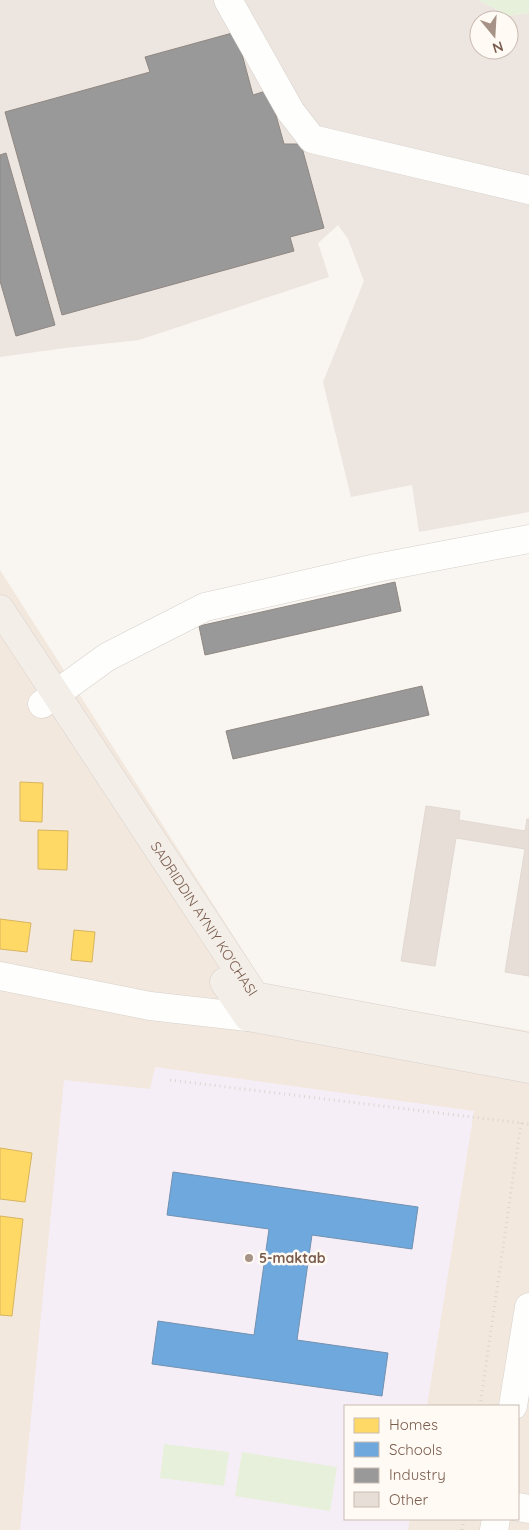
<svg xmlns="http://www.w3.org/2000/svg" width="529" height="1530" viewBox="0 0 529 1530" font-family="Quicksand,sans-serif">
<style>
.residential{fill:#f2e8de;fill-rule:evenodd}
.industrial{fill:#ede5e0;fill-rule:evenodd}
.education{fill:#f6eef6}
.green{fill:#e7f0db}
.homes{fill:#ffd966;stroke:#d7b45e}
.schools{fill:#6fa8dc;stroke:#7291b1}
.industry{fill:#999;stroke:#908782}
.building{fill:#e6ded7;stroke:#e2d8d2}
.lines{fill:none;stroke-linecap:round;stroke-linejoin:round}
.minor-casing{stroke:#d7d1cb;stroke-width:29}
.major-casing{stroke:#dad1cc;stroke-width:29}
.path{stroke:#dcd5d0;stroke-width:3;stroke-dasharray:1 4;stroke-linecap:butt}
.minor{stroke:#fefefd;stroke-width:28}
.major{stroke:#f3eee8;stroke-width:28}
.poi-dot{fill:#a69286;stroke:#fffaf3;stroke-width:2}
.labels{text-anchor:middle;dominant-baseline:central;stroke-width:5;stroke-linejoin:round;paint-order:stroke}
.street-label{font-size:14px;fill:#7a5c4d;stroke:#fffaf3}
.poi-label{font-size:14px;font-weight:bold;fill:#7a5c4d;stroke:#fffaf3;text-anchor:start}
</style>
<rect width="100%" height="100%" fill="#f9f5f0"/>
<!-- residential -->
<path class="residential" d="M 0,570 L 266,987 L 529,1031 L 529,1530 L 0,1530 ZM 345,1406 L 518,1406 L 518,1519 L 345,1519 Z"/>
<!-- industrial -->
<path class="industrial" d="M 0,0 L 478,0 L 509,16 L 529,13 L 529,512 L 419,532 L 412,485 L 351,497 L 323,382 L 364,281 L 348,239 L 338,225 L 318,243 L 329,277 L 139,340 L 65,348 L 0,357 ZM 479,20 L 509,20 L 509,50 L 479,50 Z"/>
<!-- education -->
<path class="education" d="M 155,1067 L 474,1111 L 427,1406 L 345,1406 L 345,1519 L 410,1519 L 408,1530 L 20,1530 L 64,1080 L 150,1089 Z"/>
<!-- green -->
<path class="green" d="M 478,0 L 529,0 L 529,13 L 509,16 Z
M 164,1444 L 229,1452 L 224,1486 L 160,1478 Z
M 242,1452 L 337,1467 L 330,1511 L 235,1496 Z"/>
<!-- homes -->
<path class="homes" d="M 20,782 L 43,783 L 42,822 L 20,821 Z
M 38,830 L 68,831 L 67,870 L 38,869 Z
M 0,919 L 31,923 L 27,952 L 0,949 Z
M 74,930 L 95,932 L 92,962 L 71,960 Z
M 0,1148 L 32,1153 L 25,1202 L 0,1199 Z
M 0,1216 L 23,1219 L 12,1316 L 0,1315 Z"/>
<!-- schools -->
<path class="schools" d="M 173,1172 L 418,1207 L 412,1249 L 312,1235 L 297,1340 L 388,1353 L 382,1396 L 152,1364 L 158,1321 L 254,1335 L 269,1229 L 167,1215 Z"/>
<!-- industry -->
<path class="industry" d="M 236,32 L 253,95 L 269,90 L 284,144 L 301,144 L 324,228 L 290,237 L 294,251 L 62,315 L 5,112 L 150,72 L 145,57 Z
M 6,153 L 55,325 L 16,336 L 0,281 L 0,155 Z
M 395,582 L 401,611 L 205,655 L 199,626 Z
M 422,686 L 429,715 L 233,759 L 226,731 Z"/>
<!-- building -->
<path class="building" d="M 426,806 L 460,811 L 459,820 L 525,831 L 527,819 L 529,819 L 529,976 L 505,972 L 525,849 L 456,838 L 435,966 L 401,961 Z"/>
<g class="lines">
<!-- minor casing -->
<g class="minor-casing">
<path id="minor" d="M 228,0 L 291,112 L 312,139 L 529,190
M 42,704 L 107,657 L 205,607 L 376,568 L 529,539
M 0,976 L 150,1006 L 248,1017
M 513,1406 L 529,1307
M 518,1507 L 529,1509
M 494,1530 L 496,1519"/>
</g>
<!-- major casing -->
<g class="major-casing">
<g id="major">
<path id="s1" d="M 0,609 L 255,996 L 529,1047"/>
<path d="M 224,982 L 248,1017 L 529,1069"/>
</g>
</g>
<!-- path -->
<path class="path" d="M 170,1080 L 529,1124
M 480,1406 L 521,1123
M 462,1530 L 464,1519"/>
<!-- minor -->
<use href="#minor" class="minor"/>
<!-- major -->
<use href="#major" class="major"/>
</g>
<!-- markers -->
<circle class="poi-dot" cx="249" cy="1258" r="5"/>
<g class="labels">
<!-- street labels -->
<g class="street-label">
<text stroke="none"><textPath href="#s1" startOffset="371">SADRIDDIN AYNIY KO'CHASI</textPath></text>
</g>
<!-- poi labels -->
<g class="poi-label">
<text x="259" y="1258">5-maktab</text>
</g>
</g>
<!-- legend -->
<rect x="344" y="1405" width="175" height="115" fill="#fffaf3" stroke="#cabbb1"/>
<rect x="354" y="1418" width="25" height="15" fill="#ffd966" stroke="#cabbb1"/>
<text x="389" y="1430" font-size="15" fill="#7a5c4d">Homes</text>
<rect x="354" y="1442" width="25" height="15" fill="#6fa8dc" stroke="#cabbb1"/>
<text x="389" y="1455" font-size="15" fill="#7a5c4d">Schools</text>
<rect x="354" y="1468" width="25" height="15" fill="#999999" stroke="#cabbb1"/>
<text x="389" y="1480" font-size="15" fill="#7a5c4d">Industry</text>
<rect x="354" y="1492" width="25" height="15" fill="#e6ded7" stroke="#cabbb1"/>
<text x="389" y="1505" font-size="15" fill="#7a5c4d">Other</text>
<!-- north arrow -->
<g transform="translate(494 35) rotate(162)"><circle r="24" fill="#fffaf3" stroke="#cabbb1"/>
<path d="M0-4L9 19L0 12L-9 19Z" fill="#a69286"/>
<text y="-8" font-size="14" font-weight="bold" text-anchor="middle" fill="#7a5c4d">N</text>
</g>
</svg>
